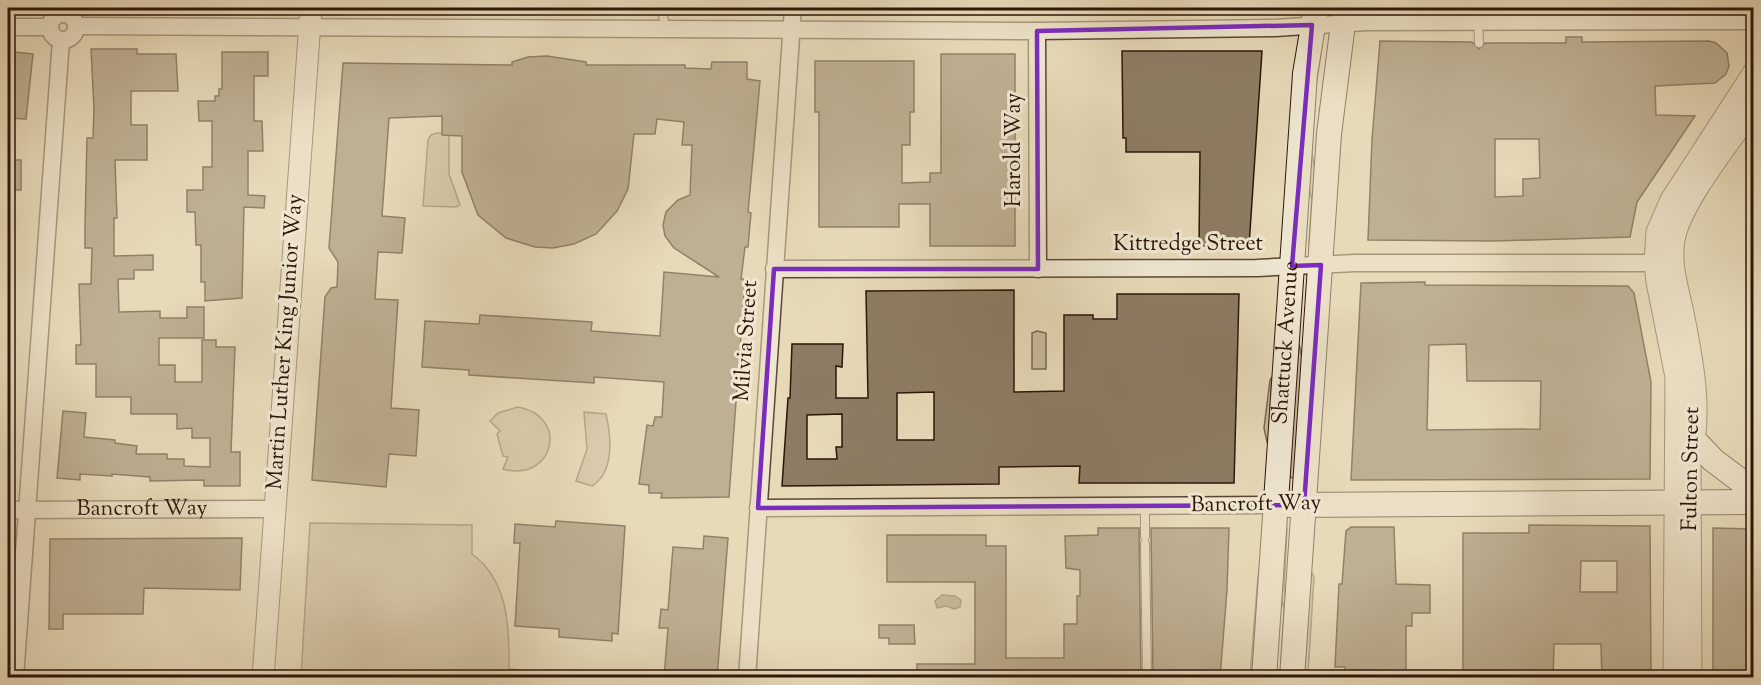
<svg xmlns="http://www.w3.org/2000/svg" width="1761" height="685" viewBox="0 0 1761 685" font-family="'Sorts Mill Goudy',serif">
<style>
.green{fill:#c7b99b;stroke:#7a6852;stroke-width:1.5}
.water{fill:#a7977d;stroke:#76634e;stroke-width:1.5}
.building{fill:#8d7c64;stroke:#2c1608;stroke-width:1.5;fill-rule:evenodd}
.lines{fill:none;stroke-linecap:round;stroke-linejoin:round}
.service-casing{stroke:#5b4734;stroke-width:10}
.minor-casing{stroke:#5b4734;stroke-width:19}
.tertiary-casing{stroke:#5b4734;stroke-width:23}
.secondary-casing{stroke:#2c1608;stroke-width:26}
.service{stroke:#efe7d2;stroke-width:8}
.minor{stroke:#efe7d2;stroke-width:16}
.tertiary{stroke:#efe7d2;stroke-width:21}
.secondary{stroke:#efe7d2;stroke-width:24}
.marked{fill:none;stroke:#7b2cbf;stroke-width:4.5;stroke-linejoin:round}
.labels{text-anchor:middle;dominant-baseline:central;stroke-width:6;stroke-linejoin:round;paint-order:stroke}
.street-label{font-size:22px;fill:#2c1608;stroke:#efe7d2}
</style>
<rect width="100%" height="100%" fill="#e7dab9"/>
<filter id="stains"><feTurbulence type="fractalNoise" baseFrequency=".00333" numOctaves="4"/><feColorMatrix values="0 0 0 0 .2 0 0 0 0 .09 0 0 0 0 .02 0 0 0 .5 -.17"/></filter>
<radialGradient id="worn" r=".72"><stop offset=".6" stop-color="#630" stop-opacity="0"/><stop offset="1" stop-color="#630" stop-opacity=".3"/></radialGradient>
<!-- green -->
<path class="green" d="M 336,8 L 777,8 L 765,12 L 343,13 Z
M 1322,46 L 1314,99 L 1311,149 L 1316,176 L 1312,242 L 1309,243 L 1312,201 L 1307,177 L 1312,99 Z
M 437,133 L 449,133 L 449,174 L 460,205 L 456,207 L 423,206 L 428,140 L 431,135 Z
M 1037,331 L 1046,333 L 1046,369 L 1032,369 L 1032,333 Z
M 1299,344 L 1304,366 L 1297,478 L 1285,477 Z
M 1272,377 L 1269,427 L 1275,433 L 1271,442 L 1267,442 L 1264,428 L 1270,380 Z
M 518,407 C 570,416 554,483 503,469 L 508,457 L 503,456 L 497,434 L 500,431 L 490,421 L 498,413 Z
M 584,412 L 606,414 C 611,436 615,472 592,486 L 576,481 L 587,449 Z
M 310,523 L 472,525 L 472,554 C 509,581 509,627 509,669 L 567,673 L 566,677 L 301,677 Z
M 1283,528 L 1287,528 L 1284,590 L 1288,608 L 1280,678 L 1284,610 L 1279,585 Z
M 1310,569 L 1314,577 L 1308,674 L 1301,677 Z
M 1261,570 L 1255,677 L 1250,677 L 1258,577 Z"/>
<!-- water -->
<path class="water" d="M 942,595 L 955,596 L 961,600 L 960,607 L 954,609 L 947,606 L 937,608 L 935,601 Z"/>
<!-- building -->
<path class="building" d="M 1566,37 L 1582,37 L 1582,42 L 1709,41 L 1716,43 L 1727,53 L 1729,66 L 1726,74 L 1715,83 L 1655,86 L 1656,115 L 1695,116 L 1637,202 L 1630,237 L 1495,241 L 1368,240 L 1372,140 L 1380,41 L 1472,42 L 1479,49 L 1485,43 L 1566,43 ZM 1495,139 L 1539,139 L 1540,178 L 1523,179 L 1523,196 L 1495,197 Z
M 91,49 L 137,49 L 137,54 L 176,54 L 178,91 L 131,91 L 131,125 L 147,125 L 147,160 L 115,160 L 117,218 L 114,218 L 114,256 L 153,255 L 153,270 L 134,270 L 134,279 L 118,279 L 119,312 L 160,311 L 160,318 L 187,318 L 187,307 L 204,307 L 204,338 L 159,338 L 159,365 L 175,365 L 175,382 L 202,382 L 202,340 L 216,340 L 216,347 L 235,347 L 231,452 L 240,452 L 240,486 L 204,486 L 204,480 L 150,481 L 150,477 L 112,474 L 112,476 L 80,474 L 80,480 L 57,478 L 63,411 L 86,413 L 84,437 L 115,440 L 115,443 L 137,446 L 136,454 L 167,454 L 167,459 L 184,459 L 184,466 L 210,467 L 210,438 L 192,438 L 192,428 L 177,429 L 177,414 L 131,414 L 131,397 L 96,397 L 96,364 L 76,364 L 76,345 L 81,345 L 79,284 L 91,284 L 92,248 L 85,248 L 85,225 L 87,138 L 93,138 L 94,108 Z
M 1122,51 L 1262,51 L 1249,246 L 1199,246 L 1200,152 L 1126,152 L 1126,138 L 1123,138 Z
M 14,52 L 33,54 L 26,119 L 8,118 L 9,85 L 12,86 Z
M 222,52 L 268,52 L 268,76 L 254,76 L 254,121 L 262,121 L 263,151 L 248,151 L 248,195 L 265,196 L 264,208 L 244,207 L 242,298 L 205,301 L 205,282 L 201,282 L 201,245 L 196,245 L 195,212 L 187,212 L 187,190 L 203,190 L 203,167 L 212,167 L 212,121 L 199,121 L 198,101 L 215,101 L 215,96 L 219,96 L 219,89 L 222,89 Z
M 941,54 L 1015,54 L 1015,246 L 930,246 L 930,204 L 899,204 L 899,227 L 819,227 L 819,112 L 815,112 L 815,61 L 914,61 L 914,112 L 910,112 L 910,145 L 902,145 L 902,183 L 930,182 L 930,173 L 941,173 Z
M 547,56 L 586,62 L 586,65 L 685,65 L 685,68 L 711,69 L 712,62 L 747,62 L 747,79 L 760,81 L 748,212 L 751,213 L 748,247 L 745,247 L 741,279 L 745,279 L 729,497 L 661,498 L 662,493 L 649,493 L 649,485 L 639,484 L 647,425 L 653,426 L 655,417 L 662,417 L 664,382 L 594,377 L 594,383 L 469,375 L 469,370 L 422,367 L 425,321 L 479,324 L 480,315 L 592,322 L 591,331 L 660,336 L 664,272 L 719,277 L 674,248 L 665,236 L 663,225 L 666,212 L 678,200 L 690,195 L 692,145 L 682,145 L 684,122 L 657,119 L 655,134 L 634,134 L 628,189 L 617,211 L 596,234 L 574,244 L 553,248 L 535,247 L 506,238 L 478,215 L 462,172 L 462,136 L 442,135 L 442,116 L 389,118 L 382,216 L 405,218 L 402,253 L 378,252 L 375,299 L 398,300 L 391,408 L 419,410 L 416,456 L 389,454 L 386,487 L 312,480 L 325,297 L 331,288 L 337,287 L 338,262 L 329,248 L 343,63 L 512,65 L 512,62 L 528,57 Z
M 8,160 L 21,160 L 21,190 L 8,190 Z
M 1425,282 L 1425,285 L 1628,286 L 1634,293 L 1651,382 L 1650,479 L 1351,480 L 1361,283 ZM 1466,344 L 1467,381 L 1541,381 L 1540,429 L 1427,430 L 1429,345 Z
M 1014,290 L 1014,392 L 1064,391 L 1064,315 L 1093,315 L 1093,319 L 1117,319 L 1117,294 L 1239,294 L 1234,483 L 1079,483 L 1080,466 L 999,467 L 999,484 L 782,486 L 788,398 L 790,398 L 792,344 L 843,344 L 842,367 L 836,366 L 836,398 L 868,398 L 866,291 ZM 934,392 L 934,440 L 897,440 L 897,393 ZM 842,414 L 842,447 L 836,447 L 837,459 L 807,459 L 807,415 Z
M 556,521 L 625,526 L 618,634 L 612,633 L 612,641 L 559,637 L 559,629 L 515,626 L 520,543 L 514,543 L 515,524 L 555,527 Z
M 1529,525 L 1650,526 L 1651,678 L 1602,678 L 1601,644 L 1554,644 L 1553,678 L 1463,678 L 1463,533 L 1529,533 ZM 1581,561 L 1617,561 L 1617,592 L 1580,592 Z
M 1351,527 L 1394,527 L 1396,584 L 1430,585 L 1430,613 L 1412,613 L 1412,626 L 1406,626 L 1406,678 L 1345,678 L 1345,667 L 1335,667 L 1339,584 L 1342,584 L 1346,531 Z
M 1098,528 L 1139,528 L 1141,678 L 917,678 L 917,664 L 975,664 L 975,582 L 887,582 L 887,535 L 986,535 L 986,546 L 1006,546 L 1006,658 L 1064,658 L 1064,624 L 1077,624 L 1077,596 L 1080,596 L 1080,570 L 1066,568 L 1065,536 L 1098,535 Z
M 1151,528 L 1229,528 L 1227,590 L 1220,678 L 1153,678 Z
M 1713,528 L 1754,529 L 1754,678 L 1713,678 Z
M 704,536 L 728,538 L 717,678 L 664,678 L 668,628 L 659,628 L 661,609 L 668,610 L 673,547 L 703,549 Z
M 242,538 L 240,590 L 144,588 L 143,614 L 63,614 L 63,629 L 49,629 L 50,539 Z
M 879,625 L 914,625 L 915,644 L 889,644 L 889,638 L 879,638 Z"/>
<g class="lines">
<!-- service casing -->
<g class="service-casing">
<path id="service" d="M 662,8 L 665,29
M 1478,21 L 1479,43
M 1145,506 L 1145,537
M 1145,544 L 1147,678"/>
</g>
<!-- minor casing -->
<g class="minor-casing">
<g id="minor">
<circle cx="63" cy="27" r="13"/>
<path d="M 76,26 L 1037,31 L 1275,28 L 1366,22 L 1754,21"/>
<path d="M 8,27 L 50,27"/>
<path d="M 1037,31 L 1038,269"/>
<path d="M 774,269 L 1257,268 L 1355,263 L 1667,263"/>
<path d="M 758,508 L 1275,505"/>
<path id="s1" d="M 8,510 L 275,509"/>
<path d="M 15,678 L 61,40"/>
<path d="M 747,678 L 793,8"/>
</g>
</g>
<!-- tertiary casing -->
<g class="tertiary-casing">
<path id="tertiary" d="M 263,678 L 311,8
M 1674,678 L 1676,377 L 1657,282 L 1655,263 L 1657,232 L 1671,200 L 1754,72
M 1691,678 L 1690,457 C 1704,413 1691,353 1682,308 C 1677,286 1670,263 1674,240 C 1680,203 1731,141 1754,107"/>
</g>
<!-- secondary casing -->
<g class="secondary-casing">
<g id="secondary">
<path d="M 1695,441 L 1713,460 L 1754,491"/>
<path d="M 1290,505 L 1754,502"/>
<path id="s2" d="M 1264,678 L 1305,74 L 1316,8"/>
<path d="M 1292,678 L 1329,134 L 1345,8"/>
</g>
</g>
<!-- service -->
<use href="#service" class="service"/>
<!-- minor -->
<use href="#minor" class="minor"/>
<!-- tertiary -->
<use href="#tertiary" class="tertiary"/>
<!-- secondary -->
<use href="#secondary" class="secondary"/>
</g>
<!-- marked area -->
<path d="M0 0H1761V685H0ZM 1312,25 L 1292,266 L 1321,265 L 1304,505 L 758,508 L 774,269 L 1038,269 L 1037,31 Z" fill="#e7dab9" fill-opacity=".55" fill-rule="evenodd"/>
<path class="marked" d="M 1312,25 L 1292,266 L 1321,265 L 1304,505 L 758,508 L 774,269 L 1038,269 L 1037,31 Z"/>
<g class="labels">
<!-- street labels -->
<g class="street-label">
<text transform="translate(1015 150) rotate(-90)">Harold Way</text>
<text x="1188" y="245">Kittredge Street</text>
<text transform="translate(747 341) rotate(-86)">Milvia Street</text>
<text transform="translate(286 342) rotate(-86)">Martin Luther King Junior Way</text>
<text stroke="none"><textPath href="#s2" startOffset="336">Shattuck Avenue</textPath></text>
<text transform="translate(1692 469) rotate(-89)">Fulton Street</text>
<text transform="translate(1256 505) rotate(-1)">Bancroft Way</text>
<text stroke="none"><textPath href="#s1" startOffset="134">Bancroft Way</textPath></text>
</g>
</g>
<!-- margin -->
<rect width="1761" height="685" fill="none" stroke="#e7dab9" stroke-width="30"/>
<rect x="9" y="9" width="1743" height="667" fill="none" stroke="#2c1608" stroke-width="3"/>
<rect x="15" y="15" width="1731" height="655" fill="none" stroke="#2c1608" stroke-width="1.5"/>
<rect width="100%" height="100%" filter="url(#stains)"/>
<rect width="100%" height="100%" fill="url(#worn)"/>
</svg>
